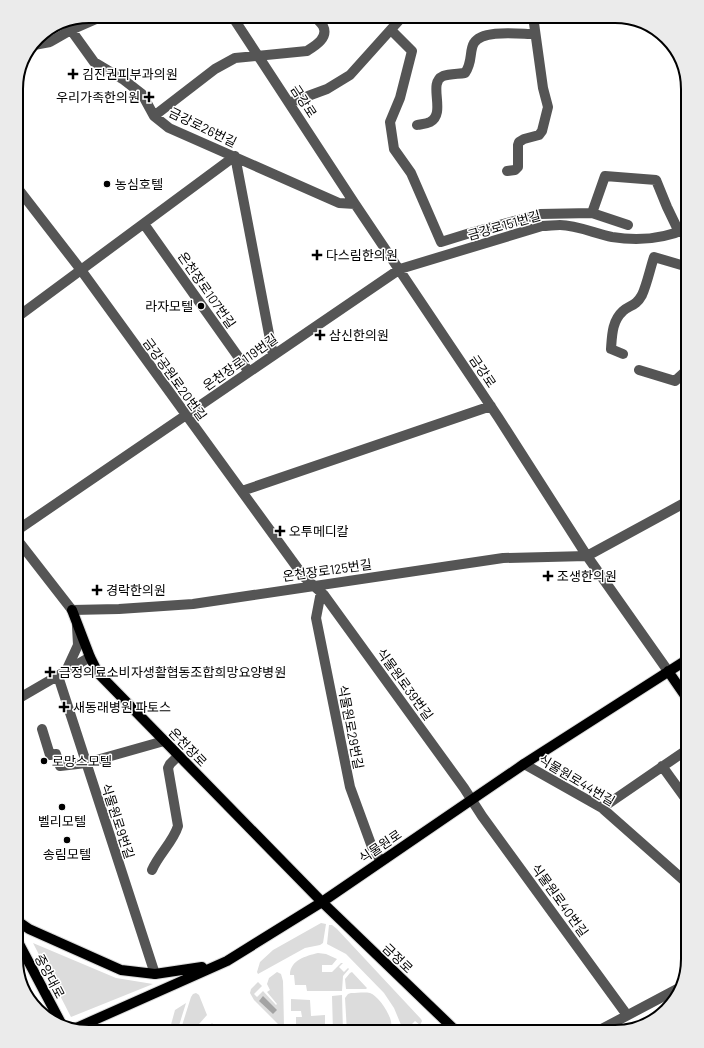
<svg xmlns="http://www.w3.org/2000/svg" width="704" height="1048" viewBox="0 0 704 1048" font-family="Barlow,'Noto Sans KR',sans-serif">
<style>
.green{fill:#dcdcdc}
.water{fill:#a3a3a3}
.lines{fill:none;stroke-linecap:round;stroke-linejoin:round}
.major-casing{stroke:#dbdbdb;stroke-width:12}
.minor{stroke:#555;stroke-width:10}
.major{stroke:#000;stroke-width:10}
.poi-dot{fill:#000;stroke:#fff;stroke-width:1.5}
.labels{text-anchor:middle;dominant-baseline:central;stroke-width:3;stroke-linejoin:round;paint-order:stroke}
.poi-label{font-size:13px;fill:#000;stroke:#fff;text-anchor:start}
.street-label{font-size:13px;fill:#000;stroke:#fff}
.rim{fill:none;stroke:#000;stroke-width:2}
</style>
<rect width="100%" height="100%" fill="#fff"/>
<!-- green -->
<path class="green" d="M 321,923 L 326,924 L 323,943 L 320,945 L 305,948 L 258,974 L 257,972 L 260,962 L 273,950 Z
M 329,925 L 332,925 L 337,929 L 421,1019 L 422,1021 L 420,1025 L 415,1021 L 404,1032 L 394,1008 L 384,993 L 346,954 L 327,944 Z
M 33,943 L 116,978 L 153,984 L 71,1017 Z
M 318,953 L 326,954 L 337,959 L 332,965 L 322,965 L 322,972 L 332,972 L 341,963 L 343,963 L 339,967 L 344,972 L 348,968 L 349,969 L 343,976 L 342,991 L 307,991 L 306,985 L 295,985 L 294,975 L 290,975 C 290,960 306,956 318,953 Z
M 277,972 L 281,974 L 283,981 L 284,1026 L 282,1028 L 254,1000 L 250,993 L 251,989 L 258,982 L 262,986 L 254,994 L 257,997 L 263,991 L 276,1005 L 277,1004 L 267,992 L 270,990 L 267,984 L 269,978 Z
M 352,972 L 366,987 L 367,988 L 366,989 L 346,989 L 345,979 L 350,973 Z
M 196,993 L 199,995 L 207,1015 L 192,1032 L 180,1032 L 191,997 L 193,994 Z
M 351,993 C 357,993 365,992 370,993 C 379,996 394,1019 391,1027 L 386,1030 L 347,1032 L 345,998 L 348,994 Z
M 342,995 L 343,1032 L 333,1032 L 332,996 Z
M 291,999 L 310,1000 L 311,1016 L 325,1015 L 325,1032 L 296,1032 L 296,1017 L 302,1017 L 301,1011 L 291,1011 Z
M 186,1003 L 177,1032 L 169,1032 L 175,1010 Z
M 212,1023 L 221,1032 L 203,1032 Z"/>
<!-- water -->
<path class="water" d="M 263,996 L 277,1010 L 273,1014 L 259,1001 Z"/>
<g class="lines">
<!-- major casing -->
<g class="major-casing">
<path id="major" d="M 72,610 L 90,657 L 98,673 L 322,902 L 457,1032
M 668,671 L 688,700
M 16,920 L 29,929 L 121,970 L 155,974 L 202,967
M 16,938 L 62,1025
M 24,990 L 29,998
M 74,1029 L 227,961 L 322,902 L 524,764 L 688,659"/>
</g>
<!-- minor -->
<path class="minor" d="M 232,16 L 355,204 L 498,417 L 587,556 L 668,671
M 71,30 L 94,62 L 124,80 L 142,94 L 154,116 L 169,128 L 339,203 L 355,204
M 391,30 L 412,51 L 400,98 L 390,122 L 394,149 L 411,173 L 441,242 L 470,233 L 540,214 L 592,213 L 628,225
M 34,45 L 50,42 L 71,30 L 103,16
M 289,103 L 327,89 L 350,75 L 403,16
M 154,116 L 215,69 L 235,58 L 307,51 C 315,46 329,38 323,26 C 321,23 317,19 314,16
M 417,125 C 421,124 426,124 430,122 C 447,113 427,83 443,76 C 449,74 458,74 465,73 C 473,62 469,51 474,43 C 482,29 520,34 534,34
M 507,171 L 515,170 L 518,167 L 518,145 L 519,142 L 524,139 L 539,135 L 542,131 L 548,107 L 543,88 L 533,16
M 16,186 L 81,270 L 304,577 L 324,595 L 464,788 L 482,816 L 627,1015
M 592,213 L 605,176 L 656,180 L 667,207 L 679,232
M 144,224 L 249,372
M 16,318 L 235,156 L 273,355
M 623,354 L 611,349 C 612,335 612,321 623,311 C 630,305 636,306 642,295 C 647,284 650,269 654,257 L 688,267
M 639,370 L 675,381 L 688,369
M 242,491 L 491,406
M 16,531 L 400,269 L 542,226 C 548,226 554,225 560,225 C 577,225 596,234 612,237 C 637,241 664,239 688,228
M 16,538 L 72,610 L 119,609 L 193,604 L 503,558 L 587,556 L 688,501
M 321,592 L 316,618 L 350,787 L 372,847 L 381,861
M 66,671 L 78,645 L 77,626
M 58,676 L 155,974
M 16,700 L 90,657
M 42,729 L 50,755 L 56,754 L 60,766 L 86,763 L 164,741
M 524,764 L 602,808 L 688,884
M 662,766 L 688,802
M 602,808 L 688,749
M 152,870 C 159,854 173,842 178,826 L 168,768 L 170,764 L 178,756
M 596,1032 L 681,987"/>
<!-- major -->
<use href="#major" class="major"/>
</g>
<!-- markers -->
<g class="poi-dot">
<path d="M71 68h4v4h4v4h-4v4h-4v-4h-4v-4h4z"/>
<path d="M147 91h4v4h4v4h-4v4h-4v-4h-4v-4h4z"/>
<circle cx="107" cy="184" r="4"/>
<path d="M315 249h4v4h4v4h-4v4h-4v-4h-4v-4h4z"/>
<circle cx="201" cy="306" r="4"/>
<path d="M318 329h4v4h4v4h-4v4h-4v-4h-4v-4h4z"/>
<path d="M278 525h4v4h4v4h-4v4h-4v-4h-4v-4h4z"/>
<path d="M546 570h4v4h4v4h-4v4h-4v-4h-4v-4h4z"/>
<path d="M95 584h4v4h4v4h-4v4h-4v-4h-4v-4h4z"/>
<path d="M48 666h4v4h4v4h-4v4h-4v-4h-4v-4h4z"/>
<path d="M62 701h4v4h4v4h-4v4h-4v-4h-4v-4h4z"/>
<circle cx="44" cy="761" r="4"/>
<circle cx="62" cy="807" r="4"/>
<circle cx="67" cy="840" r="4"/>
</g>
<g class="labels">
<!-- poi labels -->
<g class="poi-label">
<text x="82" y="74">김진권피부과의원</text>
<text x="140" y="97" text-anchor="end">우리가족한의원</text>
<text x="115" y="184">농심호텔</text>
<text x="326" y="255">다스림한의원</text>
<text x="193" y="306" text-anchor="end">라자모텔</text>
<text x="329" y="335">삼신한의원</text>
<text x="289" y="531">오투메디칼</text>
<text x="557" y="576">조생한의원</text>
<text x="106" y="590">경락한의원</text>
<text x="59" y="672">금정의료소비자생활협동조합희망요양병원</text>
<text x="73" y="707">새동래병원 파토스</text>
<text x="52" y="761">로망스모텔</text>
<text x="62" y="821" text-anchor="middle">벨리모텔</text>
<text x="67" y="854" text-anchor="middle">송림모텔</text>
</g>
<!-- street labels -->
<g class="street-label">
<text transform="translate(304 101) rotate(57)">금강로</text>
<text transform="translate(203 127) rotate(26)">금강로26번길</text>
<text transform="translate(504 225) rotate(-16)">금강로151번길</text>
<text transform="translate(207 290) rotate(55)">온천장로107번길</text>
<text transform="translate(240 362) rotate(-35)">온천장로119번길</text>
<text transform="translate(483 371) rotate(56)">금강로</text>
<text transform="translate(175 379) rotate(54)">금강공원로20번길</text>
<text transform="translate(327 570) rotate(-8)">온천장로125번길</text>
<text transform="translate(405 684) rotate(54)">식물원로39번길</text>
<text transform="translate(351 727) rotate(79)">식물원로29번길</text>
<text transform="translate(188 747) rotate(46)">온천장로</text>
<text transform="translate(577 780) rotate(31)">식물원로44번길</text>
<text transform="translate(118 821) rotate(72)">식물원로9번길</text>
<text transform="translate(380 846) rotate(-34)">식물원로</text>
<text transform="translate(560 900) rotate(54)">식물원로40번길</text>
<text transform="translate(398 958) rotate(44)">금정로</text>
<text transform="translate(50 976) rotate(62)">중앙대로</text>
</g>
</g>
<!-- crop -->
<path d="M0 0H704V1048H0ZM89 23H615A66 66 0 0 1 681 89V959A66 66 0 0 1 615 1025H89A66 66 0 0 1 23 959V89A66 66 0 0 1 89 23Z" fill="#ebebeb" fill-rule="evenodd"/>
<path class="rim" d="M89 23H615A66 66 0 0 1 681 89V959A66 66 0 0 1 615 1025H89A66 66 0 0 1 23 959V89A66 66 0 0 1 89 23Z"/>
</svg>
